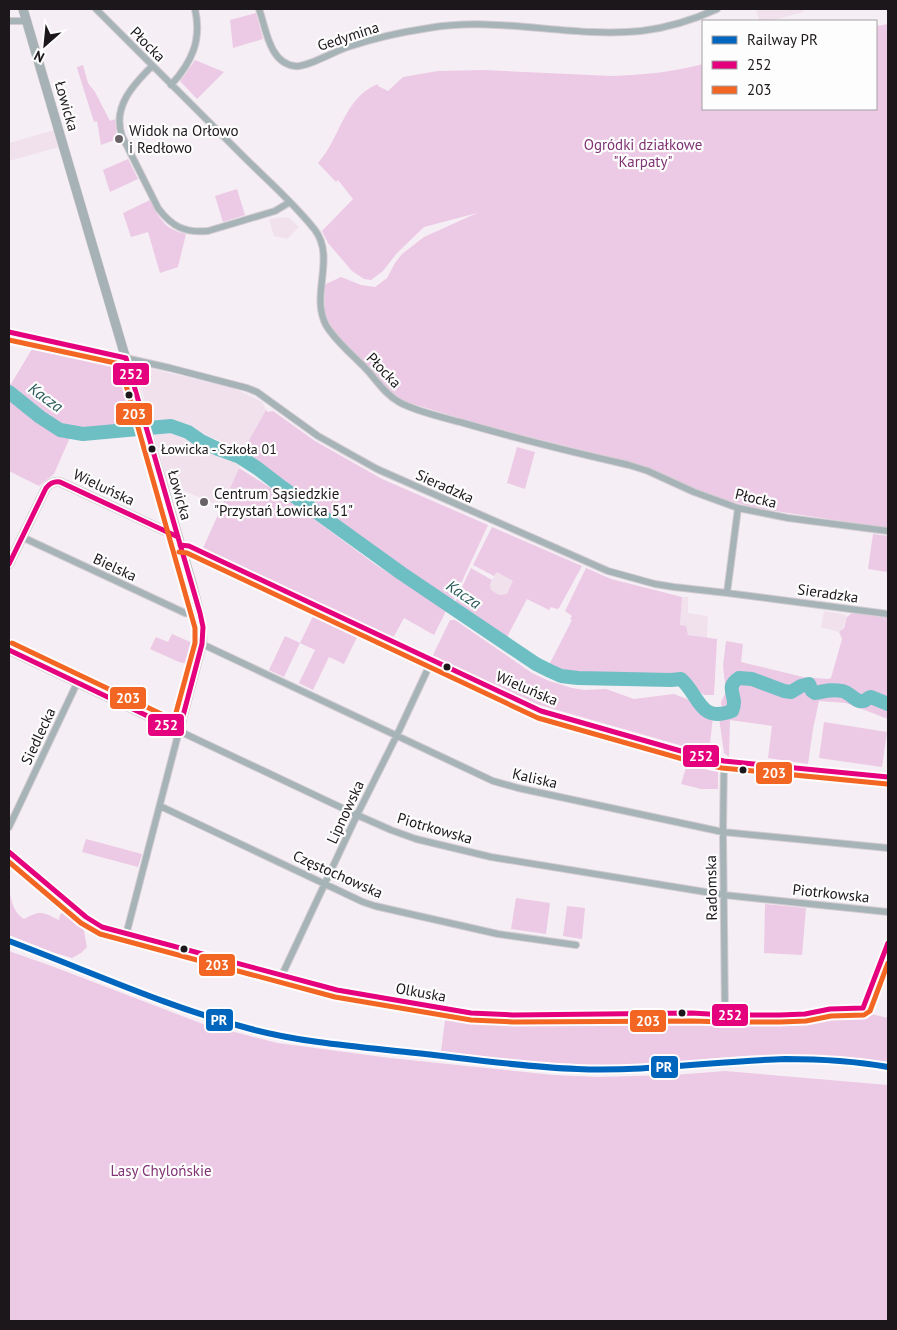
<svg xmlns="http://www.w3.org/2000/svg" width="897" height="1330" viewBox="0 0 897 1330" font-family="'PT Sans',sans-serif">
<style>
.built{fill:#f0e1ed}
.green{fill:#ecc9e4}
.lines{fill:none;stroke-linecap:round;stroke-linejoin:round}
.river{stroke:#6ebfc3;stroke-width:14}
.street-casing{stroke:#d2ccd1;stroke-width:8}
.secondary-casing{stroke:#d2ccd1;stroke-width:10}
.street{stroke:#a6b3b7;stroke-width:6}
.secondary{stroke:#a6b2b5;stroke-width:9}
.bus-1-casing{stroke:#fdfdfd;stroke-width:9}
.bus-2-casing{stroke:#fdfdfd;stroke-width:9}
.bus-1{stroke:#e5007d;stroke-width:5}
.bus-2{stroke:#f26522;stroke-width:5}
.rail-1-casing{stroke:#fdfdfd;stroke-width:10}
.rail-1{stroke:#0065bd;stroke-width:6}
.poi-dot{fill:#686267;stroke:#fdfdfd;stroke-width:2}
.bus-dot{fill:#1c171b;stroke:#fdfdfd;stroke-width:2}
.labels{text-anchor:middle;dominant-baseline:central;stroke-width:4.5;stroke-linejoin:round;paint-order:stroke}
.bus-label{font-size:14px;fill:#1c171b;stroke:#fdfdfd;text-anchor:start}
.street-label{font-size:15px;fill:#1c171b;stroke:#fdfdfd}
.poi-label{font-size:15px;fill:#1c171b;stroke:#fdfdfd;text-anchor:start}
.park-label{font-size:15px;fill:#803474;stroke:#fdfdfd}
.water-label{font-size:16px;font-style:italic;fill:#295a5b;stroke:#fdfdfd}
.line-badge{stroke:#fdfdfd;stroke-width:2}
.badge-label{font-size:14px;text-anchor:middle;font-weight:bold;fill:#fff}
</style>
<rect width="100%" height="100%" fill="#f6eef5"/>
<!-- built -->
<path class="built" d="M 756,9 L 803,9 L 804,12 L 769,21 L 757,21 L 759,17 L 758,17 Z
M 54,130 L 59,147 L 9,161 L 9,143 Z
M 283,217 L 289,218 L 299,227 L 287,239 L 274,236 L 269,219 Z
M 143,367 L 234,388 L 262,402 L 266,410 L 243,451 L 214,438 L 213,440 L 245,455 L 221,507 L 176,487 L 169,487 L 137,373 Z
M 497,571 L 514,581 L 507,594 L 499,595 L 491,590 L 490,585 Z
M 682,597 L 688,597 L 688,613 L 708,616 L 707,638 L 688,635 L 680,625 Z
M 824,611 L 844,614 L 847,617 L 842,630 L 839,632 L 821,627 Z"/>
<!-- green -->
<path class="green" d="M 256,13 L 263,39 L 233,48 L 230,20 Z
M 888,24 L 888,528 L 756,508 C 736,503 715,497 696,489 C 673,479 653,469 630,462 L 482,425 L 400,400 L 389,391 L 333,330 L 325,315 L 324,285 L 341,277 L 361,285 L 375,287 L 387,278 L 395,263 L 402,254 L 424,237 L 477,213 L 424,227 L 397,253 L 383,271 L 371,280 L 364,279 L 352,271 L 328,243 L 322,231 L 353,199 L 338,180 L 336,182 L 318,163 C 340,139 344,97 378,84 L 378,86 L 388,91 L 403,77 L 438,71 L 484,70 L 612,76 C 643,75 674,72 703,64 L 703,109 L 876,109 L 876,26 Z
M 195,60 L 224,72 L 197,99 L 180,81 L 184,76 Z
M 83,65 L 88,83 L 95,92 L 110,121 L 115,119 L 117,139 L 101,145 L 97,121 L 94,122 L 77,68 L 77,67 Z
M 128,159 L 138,179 L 110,192 L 103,170 Z
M 237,189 L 245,215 L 223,222 L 215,196 Z
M 150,200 C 160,219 164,229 186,234 L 178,267 L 160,273 L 148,232 L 131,237 L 123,213 Z
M 35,344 L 113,360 L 119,364 L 140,436 L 82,437 L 71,435 L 54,474 L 39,486 L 9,471 L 9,383 L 11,384 Z
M 266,410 L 268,412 L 273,411 L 315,441 L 382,479 L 488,525 L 453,601 L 439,591 L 435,593 L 427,588 L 425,583 L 414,578 L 383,557 L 295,490 L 246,454 L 243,451 Z
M 517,447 L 535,452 L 525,489 L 507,483 Z
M 239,468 L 277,492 L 376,565 L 447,609 L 434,635 L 404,618 L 393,638 L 203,548 Z
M 492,527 L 582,566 L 559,608 L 557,609 L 551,607 L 549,610 L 527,599 L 507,637 L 466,612 L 467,610 L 455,602 L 471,568 L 492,580 L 490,585 L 491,590 L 499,595 L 507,594 L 513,581 L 497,572 L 494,576 L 473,565 Z
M 873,534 L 888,536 L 888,572 L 868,569 Z
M 586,568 L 611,579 L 682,597 L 680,625 L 686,626 L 688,635 L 717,639 L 714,695 L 704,695 L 696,689 L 689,680 L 677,675 L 670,677 L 651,676 L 642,677 L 573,673 L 549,665 L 572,620 L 570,619 L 572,616 L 565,611 Z
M 316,610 L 360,631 L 344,664 L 329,657 L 313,690 L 299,683 L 315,650 L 300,643 L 284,677 L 269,670 L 285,636 L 300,643 Z
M 852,613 L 888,618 L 888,719 L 846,703 L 819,701 L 813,729 L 808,764 L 768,758 L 772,726 L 730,720 L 729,757 L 724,753 L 719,718 L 727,719 L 727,709 L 722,709 L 721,702 L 726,692 L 723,666 L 726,641 L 743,644 L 741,662 L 803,677 L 828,679 L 831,678 L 842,639 L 839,632 L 844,628 L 847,617 Z
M 450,620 L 455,620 L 532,673 L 549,681 L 572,688 L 585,690 L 606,689 L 634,699 L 674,694 L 687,699 L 698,707 L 703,714 L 713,717 L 709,752 L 697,750 L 536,704 L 432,657 Z
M 172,634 L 197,645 L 192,665 L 179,662 L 150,649 L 156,637 L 168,642 Z
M 824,722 L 887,732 L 882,767 L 819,758 Z
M 689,758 L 718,767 L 718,789 L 701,789 L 681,784 Z
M 86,839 L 142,854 L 138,867 L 82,852 Z
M 9,888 C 11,900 13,912 24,919 C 41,910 42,912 59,920 L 60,915 L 65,910 C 69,914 74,917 78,920 C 85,926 85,939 87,947 L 81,953 L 72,958 L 52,952 L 9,935 Z
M 516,898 L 550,903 L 546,934 L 511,929 Z
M 765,904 L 806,908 L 802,955 L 764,953 Z
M 567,906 L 585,908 L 582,939 L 563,936 Z
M 9,951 L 54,967 L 203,1024 L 277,1043 L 390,1058 L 553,1075 L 598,1077 L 674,1075 L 725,1071 L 888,1085 L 888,1321 L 9,1321 Z
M 446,1013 L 484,1018 L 631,1018 L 691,1016 L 721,1019 L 738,1020 L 802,1018 L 828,1013 L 867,1013 L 888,1018 L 888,1062 C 836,1054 782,1053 729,1057 C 715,1058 701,1060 688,1062 C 665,1064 642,1065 619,1065 C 559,1066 500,1059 441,1051 Z"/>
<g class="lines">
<!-- river -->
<path class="river" d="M 9,392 L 40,417 L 60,430 L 83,434 L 171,426 L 188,432 L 201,441 L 218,449 L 240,457 L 257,468 L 283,488 L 401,573 L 536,664 L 550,671 L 561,676 L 578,678 L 671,680 L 681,679 C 700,696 699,723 732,711 C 733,709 734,705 734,702 C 733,691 727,686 739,678 L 752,679 L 784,691 L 791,692 L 801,686 L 809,684 L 812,691 L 815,693 C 825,691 832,689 842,691 C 850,692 855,703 864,701 C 866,700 868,698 871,697 L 888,704"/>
<!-- street casing -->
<g class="street-casing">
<path id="street" d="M 96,9 C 145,58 194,107 243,156 C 267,180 294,203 315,230 C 336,258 310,295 326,325 C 335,341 354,356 367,370 C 377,381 386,395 399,402 C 415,411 441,417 460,422 C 515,438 572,452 629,465 L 648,471 L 694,492 L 738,508 L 788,518 L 888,531
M 259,9 C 266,28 269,63 295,66 C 306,68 335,51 348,47 C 374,38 402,32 429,28 C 499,16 570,38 641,31 C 667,28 693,20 717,9
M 9,21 L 27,21
M 152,66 C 133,85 112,107 122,136 L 158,208 C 172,227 185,233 208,231 L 275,211 L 290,202
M 171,85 C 192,62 202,40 195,9
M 9,332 L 170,368 L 247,388 L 257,392 L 318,436 L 377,469 L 608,571 L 655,584 L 674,587 L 727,593 L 888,614
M 22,537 L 185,613 L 191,614 L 200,613
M 180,545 L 189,546 L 541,711 L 695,755 L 724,761 L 888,777
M 727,593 L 738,508
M 202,644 L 493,781 L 518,788 L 723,832 L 888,848
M 724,761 L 723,832 L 725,1015
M 160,806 L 363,902 L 375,906 L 498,934 L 576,945
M 9,827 L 77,683
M 9,852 L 86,917 L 102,927 L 111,930 L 337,990 L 471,1013 L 513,1015 L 692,1013 L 725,1015 L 780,1015 L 805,1014 L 830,1009 L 863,1008 L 888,943
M 126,935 L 179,731 L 357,815 L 391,830 L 416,839 L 491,857 L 724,895 L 888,912
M 282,975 L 357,815 L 397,735 L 432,660"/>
</g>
<!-- secondary casing -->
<g class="secondary-casing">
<path id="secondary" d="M 9,564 L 46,488 C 50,483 54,481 60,482 L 178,537
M 9,650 L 179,731 L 202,644 C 204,623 197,604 192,584 L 23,9"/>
</g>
<!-- street -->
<use href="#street" class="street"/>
<!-- secondary -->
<use href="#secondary" class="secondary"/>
<!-- bus-1 casing -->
<g class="bus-1-casing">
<path id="bus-1" d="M 9,332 L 126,358 L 200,613 L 203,627 L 202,644 L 179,731 L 9,650
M 180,545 L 189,546 L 541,711 L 695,755 L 724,761 L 888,777
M 9,564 L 46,488 C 50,483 54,481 60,482 L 178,537
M 9,852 L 86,917 L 102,927 L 337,990 L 471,1013 L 513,1015 L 692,1013 L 725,1015 L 780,1015 L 805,1014 L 830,1009 L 863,1008 L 888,943"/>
</g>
<!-- bus-2 casing -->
<g class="bus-2-casing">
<path id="bus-2" d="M 9,340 L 120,364 L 195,628 L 195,643 L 174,720 L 12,643
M 179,552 L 187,553 L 538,718 L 693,762 L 722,768 L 887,784
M 9,862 L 81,923 L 100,934 L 335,997 L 471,1020 L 513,1022 L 692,1021 L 725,1022 L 780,1022 L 806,1021 L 831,1016 L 864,1015 L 870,1011 L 888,963"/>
</g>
<!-- bus-1 -->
<use href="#bus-1" class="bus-1"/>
<!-- bus-2 -->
<use href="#bus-2" class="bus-2"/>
<!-- rail-1 casing -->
<g class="rail-1-casing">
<path id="rail-1" d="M 9,941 C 89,971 167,1007 251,1029 C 304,1043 361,1047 416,1053 C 469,1059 523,1067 577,1069 C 647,1072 716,1061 785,1059 C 819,1059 854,1061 888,1067"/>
</g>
<!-- rail-1 -->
<use href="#rail-1" class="rail-1"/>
</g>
<!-- markers -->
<g class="poi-dot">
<circle cx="119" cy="139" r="5"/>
<circle cx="204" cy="502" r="5"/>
</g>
<g class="bus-dot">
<circle cx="129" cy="395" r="4.5"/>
<circle cx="152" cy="449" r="4.5"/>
<circle cx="447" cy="667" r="4.5"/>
<circle cx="743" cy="770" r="4.5"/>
<circle cx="184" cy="949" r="4.5"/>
<circle cx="682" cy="1013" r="4.5"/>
</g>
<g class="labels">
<!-- bus labels -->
<g class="bus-label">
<text x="161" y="449">Łowicka - Szkoła 01</text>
</g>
<!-- street labels -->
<g class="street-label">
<text transform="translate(348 36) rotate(-18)">Gedymina</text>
<text transform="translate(148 44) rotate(45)">Płocka</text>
<text transform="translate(67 106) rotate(74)">Łowicka</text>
<text transform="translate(384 370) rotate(46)">Płocka</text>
<text transform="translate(445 486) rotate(24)">Sieradzka</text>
<text transform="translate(104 487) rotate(25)">Wieluńska</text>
<text transform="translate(180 495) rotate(74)">Łowicka</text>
<text transform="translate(756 498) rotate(13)">Płocka</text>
<text transform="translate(115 567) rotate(25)">Bielska</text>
<text transform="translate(828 593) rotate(8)">Sieradzka</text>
<text transform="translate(527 688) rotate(23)">Wieluńska</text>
<text transform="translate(38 736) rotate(-65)">Siedlecka</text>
<text transform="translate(535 778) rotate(13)">Kaliska</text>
<text transform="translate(345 812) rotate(-65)">Lipnowska</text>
<text transform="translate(435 828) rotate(16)">Piotrkowska</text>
<text transform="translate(338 874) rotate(24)">Częstochowska</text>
<text transform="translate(711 888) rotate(-91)">Radomska</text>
<text transform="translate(831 893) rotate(6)">Piotrkowska</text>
<text transform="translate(421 992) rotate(10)">Olkuska</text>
</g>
<!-- poi labels -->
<g class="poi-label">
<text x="129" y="130">Widok na Orłowo<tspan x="129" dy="17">i Redłowo</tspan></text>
<text x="214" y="493">Centrum Sąsiedzkie<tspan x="214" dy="17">"Przystań Łowicka 51"</tspan></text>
</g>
<!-- park labels -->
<g class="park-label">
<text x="643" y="144">Ogródki działkowe<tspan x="643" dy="17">"Karpaty"</tspan></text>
<text x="161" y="1170">Lasy Chylońskie</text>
</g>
<!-- water labels -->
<g class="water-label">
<text transform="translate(46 397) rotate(36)">Kacza</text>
<text transform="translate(464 594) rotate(34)">Kacza</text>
</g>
</g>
<g class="line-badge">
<rect x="112" y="362" width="38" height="24" rx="5" fill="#e5007d"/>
<rect x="115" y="402" width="38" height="24" rx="5" fill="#f26522"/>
<rect x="109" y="686" width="38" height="24" rx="5" fill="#f26522"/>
<rect x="147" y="713" width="38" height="24" rx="5" fill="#e5007d"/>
<rect x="682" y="744" width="38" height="24" rx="5" fill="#e5007d"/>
<rect x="755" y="761" width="38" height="24" rx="5" fill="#f26522"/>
<rect x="198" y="953" width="38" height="24" rx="5" fill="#f26522"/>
<rect x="711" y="1003" width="38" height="24" rx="5" fill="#e5007d"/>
<rect x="205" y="1008" width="29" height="24" rx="5" fill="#0065bd"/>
<rect x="629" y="1009" width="38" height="24" rx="5" fill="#f26522"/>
<rect x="650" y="1055" width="29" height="24" rx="5" fill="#0065bd"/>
</g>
<g class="badge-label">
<text x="131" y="379">252</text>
<text x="134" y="419">203</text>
<text x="128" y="703">203</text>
<text x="166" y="730">252</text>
<text x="701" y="761">252</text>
<text x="774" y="778">203</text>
<text x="217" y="970">203</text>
<text x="730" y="1020">252</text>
<text x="219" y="1025">PR</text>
<text x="648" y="1026">203</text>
<text x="664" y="1072">PR</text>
</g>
<!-- border -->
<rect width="897" height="1330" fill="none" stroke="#1c171b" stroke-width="20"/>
<!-- legend -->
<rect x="702" y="20" width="175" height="90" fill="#fdfdfd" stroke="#a3a1a3"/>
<rect x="712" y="36" width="25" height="8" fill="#0065bd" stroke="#a3a1a3"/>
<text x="747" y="45" font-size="15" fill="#1c171b">Railway PR</text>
<rect x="712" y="61" width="25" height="8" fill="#e5007d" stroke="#a3a1a3"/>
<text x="747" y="70" font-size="15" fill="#1c171b">252</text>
<rect x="712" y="86" width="25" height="8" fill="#f26522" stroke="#a3a1a3"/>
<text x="747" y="95" font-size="15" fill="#1c171b">203</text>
<!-- north arrow -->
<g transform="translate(45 45) rotate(207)" stroke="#fdfdfd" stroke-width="4" paint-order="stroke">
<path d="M0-4L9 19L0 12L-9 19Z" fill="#1c171b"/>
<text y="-8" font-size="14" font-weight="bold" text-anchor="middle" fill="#1c171b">N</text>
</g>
</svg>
